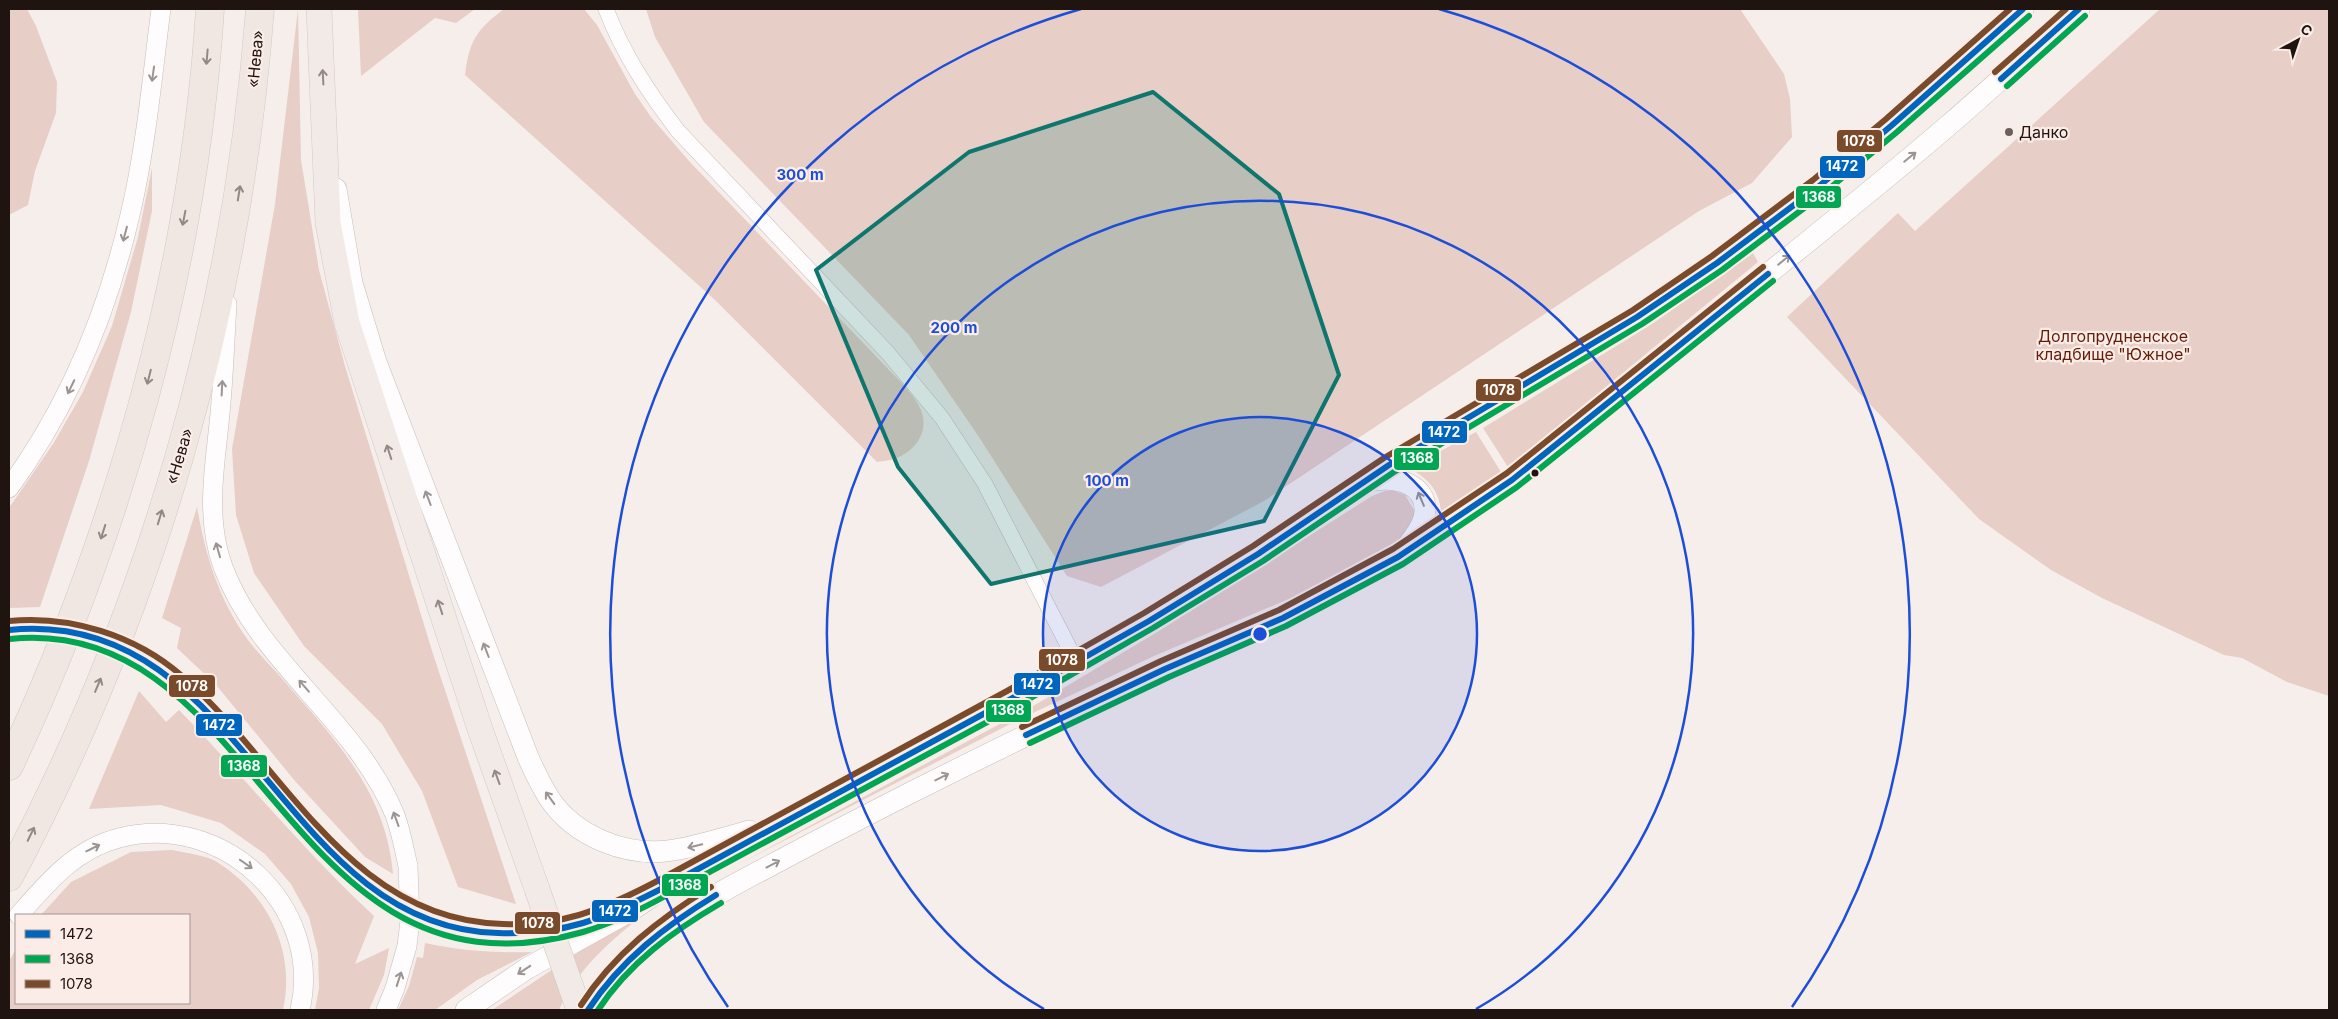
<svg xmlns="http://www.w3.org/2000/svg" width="2338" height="1019" viewBox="0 0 2338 1019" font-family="Inter,sans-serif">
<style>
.green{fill:#e7cec6}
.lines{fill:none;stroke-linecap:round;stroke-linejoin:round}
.minor-casing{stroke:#c7bdba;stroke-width:16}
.tertiary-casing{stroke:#c7bdba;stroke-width:20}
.secondary-casing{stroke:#c7bdba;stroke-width:22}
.trunk-casing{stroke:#cfcac8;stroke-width:26}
.motorway-casing{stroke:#cfcac8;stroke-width:29}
.minor{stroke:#fefcfc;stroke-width:15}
.tertiary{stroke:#fefcfc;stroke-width:19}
.secondary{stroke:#fefcfc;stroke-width:21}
.trunk{stroke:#f2eae7;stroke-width:25}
.motorway{stroke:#f0e6e2;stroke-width:28}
.tertiary-bridge-casing{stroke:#c7bdba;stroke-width:20;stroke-linecap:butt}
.secondary-bridge-casing{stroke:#c7bdba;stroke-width:22;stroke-linecap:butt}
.trunk-bridge-casing{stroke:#cfcac8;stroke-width:26;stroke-linecap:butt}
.tertiary-bridge{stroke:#fefcfc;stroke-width:19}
.secondary-bridge{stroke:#fefcfc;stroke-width:21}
.trunk-bridge{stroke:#f2eae7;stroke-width:25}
.bus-1-casing{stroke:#fbece7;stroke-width:10}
.bus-2-casing{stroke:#fbece7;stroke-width:10}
.bus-3-casing{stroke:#fbece7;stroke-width:10}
.bus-1{stroke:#0065bd;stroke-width:6}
.bus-2{stroke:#00a651;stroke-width:6}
.bus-3{stroke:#7a4b2a;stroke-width:6}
.oneway{stroke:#928884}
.oneway2{stroke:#9a9492}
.oneway3{stroke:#948a86}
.marked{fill:#0f766e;fill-opacity:0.2;stroke:#0f766e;stroke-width:4;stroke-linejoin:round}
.ring{fill:none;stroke:#1d4ed8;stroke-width:2.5}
.poi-dot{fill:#6b605d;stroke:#fbece7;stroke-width:2}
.bus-dot{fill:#201410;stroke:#fbece7;stroke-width:2}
.labels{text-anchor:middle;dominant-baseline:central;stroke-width:4.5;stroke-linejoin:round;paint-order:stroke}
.street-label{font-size:16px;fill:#201410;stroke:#fbece7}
.poi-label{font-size:16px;fill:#201410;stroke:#fbece7;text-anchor:start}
.park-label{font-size:16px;fill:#631d07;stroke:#fbece7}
.centre{fill:#1d4ed8;stroke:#fbece7;stroke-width:2.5}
.ring-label{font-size:15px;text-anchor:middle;font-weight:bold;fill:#1d4ed8;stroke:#fbece7;stroke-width:4.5;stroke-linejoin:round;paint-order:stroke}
.line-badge{stroke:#fbece7;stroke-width:2}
.badge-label{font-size:14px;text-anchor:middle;font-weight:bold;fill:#fff}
</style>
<rect width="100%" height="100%" fill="#f6eeeb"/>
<!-- green -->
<path class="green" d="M 9,9 L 27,9 L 36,26 L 57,82 L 56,113 L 35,171 L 28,205 L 9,215 Z
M 298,9 L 301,160 L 319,270 L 345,366 L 433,654 L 516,904 L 458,887 L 422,791 L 382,724 L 304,646 L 254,573 L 236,515 L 232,449 L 275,204 Z
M 358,9 L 475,9 L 456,23 L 435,18 L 361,76 Z
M 504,9 L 584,9 L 597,25 L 635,94 L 651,117 L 689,161 L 890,371 C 901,382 915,396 921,410 C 929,430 917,449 899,457 C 893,460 884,461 877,462 L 715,300 L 465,75 C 469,41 477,29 504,9 Z
M 646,9 L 1740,9 L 1784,74 L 1790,99 L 1792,137 L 1752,183 L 1699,211 L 1264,501 L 1101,587 L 1067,576 L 979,437 L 909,335 L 704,122 L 655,37 Z
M 2160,9 L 2329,9 L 2329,696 L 2287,682 L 2242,658 L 2224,655 L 2102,598 L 2051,570 L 1979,519 L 1787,317 L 1898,213 L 1915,231 Z
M 152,168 L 152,211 L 131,312 L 89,461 L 40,607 L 9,608 L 9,508 L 53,444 L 83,392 L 112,326 L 138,237 Z
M 1753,253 L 1758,262 L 1508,467 L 1483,428 L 1652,324 Z
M 1476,432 L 1501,472 L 1441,513 C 1440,491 1428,478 1409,468 Z
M 1385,491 L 1394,491 L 1405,495 L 1414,510 L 1415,518 L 1402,539 L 1303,593 L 1154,656 L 1012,723 L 737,865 L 1035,705 L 1159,631 L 1372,496 Z
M 197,507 C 206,557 218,598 248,640 C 257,652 268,663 278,674 C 331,735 386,789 393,874 L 365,857 L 295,781 L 217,686 L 177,648 L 181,628 L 162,618 Z
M 139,691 L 166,722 L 179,710 C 245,778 304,851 374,916 L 355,964 L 389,948 L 384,975 L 369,1010 L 315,1010 L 319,988 L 318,953 L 309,917 L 291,884 L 265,854 L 221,823 L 161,805 L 89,809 Z
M 172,850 C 186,853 205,855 217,862 C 268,894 296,951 283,1010 L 9,1010 L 9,961 L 16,949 L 16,1003 L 189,1003 L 189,915 L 41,915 L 71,882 L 131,852 Z
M 647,912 C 611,940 578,968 559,1010 L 492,1010 L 586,947 Z
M 425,943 C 462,951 495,953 532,952 L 477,980 L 435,1010 L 398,1010 L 409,986 L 417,957 L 423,958 Z"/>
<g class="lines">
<!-- minor casing -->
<g class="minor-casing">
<path id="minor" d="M 606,9 C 623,54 649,93 678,131 L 887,352 L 942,418 L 985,484 L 1077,663"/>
</g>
<!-- tertiary casing -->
<g class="tertiary-casing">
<path id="tertiary" d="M 227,304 C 225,336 224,369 221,402 C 217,458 203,512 223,567 C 259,663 356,720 395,815 C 401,831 404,849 408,866
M 9,488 C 69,406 107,314 130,215 C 146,148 152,78 161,9
M 19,915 C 47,883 75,849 119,838 C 222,811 324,905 300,1010
M 386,1010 L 395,988 L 407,946"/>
</g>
<!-- secondary casing -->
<g class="secondary-casing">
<path id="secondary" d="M 336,189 L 352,283 L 376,362 L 528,757 C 534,771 541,785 549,798 C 575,837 628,858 674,850 C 699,846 724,838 749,831
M 1368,481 C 1393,475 1432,483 1424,518 C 1421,529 1413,539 1406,548
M 177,683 C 189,694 202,705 213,717 C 268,776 315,847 381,896 C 443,942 531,942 601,916
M 466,1010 L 526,969 L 630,911 L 672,883 L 1077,663 L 1242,564 L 1358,484 L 1645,314 L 1798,203 L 1916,105 L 2023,9
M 588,1010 C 631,937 707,899 779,861 C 822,838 865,816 908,794 C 992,752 1076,710 1162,671 C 1242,634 1324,602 1399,556 C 1500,494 1591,417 1682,343 C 1772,270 1863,199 1950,124 C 1994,86 2036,47 2079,9"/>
</g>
<!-- trunk casing -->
<g class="trunk-casing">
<path id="trunk" d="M 319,9 L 328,223 L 347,323 L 480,729 L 537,889"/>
</g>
<!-- motorway casing -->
<g class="motorway-casing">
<path id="motorway" d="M 9,766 C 119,533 194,266 210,9
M 9,877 C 152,609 237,311 260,9"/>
</g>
<!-- minor -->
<use href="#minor" class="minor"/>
<!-- tertiary -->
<use href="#tertiary" class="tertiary"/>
<!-- secondary -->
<use href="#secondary" class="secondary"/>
<!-- trunk -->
<use href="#trunk" class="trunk"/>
<!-- motorway -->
<use href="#motorway" class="motorway"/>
<!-- tertiary-bridge casing -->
<g class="tertiary-bridge-casing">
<path id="tertiary-bridge" d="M 407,946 L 410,921 L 408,866"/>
</g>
<!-- secondary-bridge casing -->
<g class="secondary-bridge-casing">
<path id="secondary-bridge" d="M 9,630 C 72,621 127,647 177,683"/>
</g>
<!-- trunk-bridge casing -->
<g class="trunk-bridge-casing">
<path id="trunk-bridge" d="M 537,889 L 579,1010"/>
</g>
<!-- tertiary-bridge -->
<use href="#tertiary-bridge" class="tertiary-bridge"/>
<!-- secondary-bridge -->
<use href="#secondary-bridge" class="secondary-bridge"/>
<!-- trunk-bridge -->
<use href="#trunk-bridge" class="trunk-bridge"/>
<!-- bus-1 casing -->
<g class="bus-1-casing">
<path id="bus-1" d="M 2001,79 L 2079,9
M 9,630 C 244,606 279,928 498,933 C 527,934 556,931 583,923 C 612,914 639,900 665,887 L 1011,699 L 1149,621 L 1258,554 L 1389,465 L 1637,317 L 1717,263 L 1818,187 L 1891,126 L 2023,9
M 1026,735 L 1165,669 L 1283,618 L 1398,557 L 1512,480 L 1768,274
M 588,1010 C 621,960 665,926 716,895"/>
</g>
<!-- bus-2 casing -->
<g class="bus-2-casing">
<path id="bus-2" d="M 2007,86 L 2085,16
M 10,639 C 263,613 285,1016 583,932 C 613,923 642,909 669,894 L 1015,707 L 1153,628 L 1263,561 L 1394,472 L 1642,324 L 1722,270 L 1824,193 L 1897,132 L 2029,16
M 1030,743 L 1169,677 L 1286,626 L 1403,564 L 1517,487 L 1773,281
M 598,1010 C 629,963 673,931 721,903"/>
</g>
<!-- bus-3 casing -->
<g class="bus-3-casing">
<path id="bus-3" d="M 1995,72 L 2066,9
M 9,621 C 70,615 135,635 182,676 C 284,764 349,921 503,924 C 528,925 555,922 579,915 C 608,906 635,893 661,879 L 1007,691 L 1144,613 L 1253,546 L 1384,458 L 1633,310 L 1712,256 L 1813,180 L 1886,119 L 2010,9
M 1022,727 L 1161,661 L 1279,610 L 1393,549 L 1507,473 L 1763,267
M 581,1005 C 614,954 659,919 711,887"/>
</g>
<!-- bus-1 -->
<use href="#bus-1" class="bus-1"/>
<!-- bus-2 -->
<use href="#bus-2" class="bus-2"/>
<!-- bus-3 -->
<use href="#bus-3" class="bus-3"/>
</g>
<!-- one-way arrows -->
<defs><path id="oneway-shaft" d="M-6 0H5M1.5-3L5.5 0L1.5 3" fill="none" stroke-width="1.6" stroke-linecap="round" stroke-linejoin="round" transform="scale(1.25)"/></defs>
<g class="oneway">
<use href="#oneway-shaft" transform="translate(207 57) rotate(95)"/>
<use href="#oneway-shaft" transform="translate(239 193) rotate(-81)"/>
<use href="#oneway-shaft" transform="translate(184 218) rotate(101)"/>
<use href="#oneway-shaft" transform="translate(149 377) rotate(104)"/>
<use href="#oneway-shaft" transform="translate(160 517) rotate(-73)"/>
<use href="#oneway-shaft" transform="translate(103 532) rotate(108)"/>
<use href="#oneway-shaft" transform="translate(98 685) rotate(-67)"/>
<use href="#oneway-shaft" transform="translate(31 834) rotate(-64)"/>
</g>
<g class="oneway2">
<use href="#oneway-shaft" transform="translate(153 74) rotate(98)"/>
<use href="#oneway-shaft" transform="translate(1910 157) rotate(-39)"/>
<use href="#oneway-shaft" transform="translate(125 234) rotate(105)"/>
<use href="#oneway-shaft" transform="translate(1784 260) rotate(-39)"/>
<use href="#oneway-shaft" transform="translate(71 387) rotate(116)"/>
<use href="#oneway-shaft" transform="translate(222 388) rotate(-87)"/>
<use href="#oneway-shaft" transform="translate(428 498) rotate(-111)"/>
<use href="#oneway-shaft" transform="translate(1421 499) rotate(-113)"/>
<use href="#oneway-shaft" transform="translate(218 550) rotate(-106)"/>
<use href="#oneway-shaft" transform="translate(486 650) rotate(-111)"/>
<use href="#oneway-shaft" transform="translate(304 686) rotate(-131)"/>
<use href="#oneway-shaft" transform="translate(942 777) rotate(-27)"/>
<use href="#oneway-shaft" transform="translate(550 798) rotate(-126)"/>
<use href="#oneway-shaft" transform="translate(396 819) rotate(-110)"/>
<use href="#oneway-shaft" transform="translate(695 846) rotate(166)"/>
<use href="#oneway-shaft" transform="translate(93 848) rotate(-26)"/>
<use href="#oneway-shaft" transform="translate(246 864) rotate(35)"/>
<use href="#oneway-shaft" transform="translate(773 864) rotate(-28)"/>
<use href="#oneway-shaft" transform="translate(524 970) rotate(147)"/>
<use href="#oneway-shaft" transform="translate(399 979) rotate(-72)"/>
</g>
<g class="oneway3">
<use href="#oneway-shaft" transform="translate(323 77) rotate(-93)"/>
<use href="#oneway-shaft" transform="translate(389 452) rotate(-108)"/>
<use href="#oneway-shaft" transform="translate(440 607) rotate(-108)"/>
<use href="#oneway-shaft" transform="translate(497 777) rotate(-110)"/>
</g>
<!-- marked area -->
<path class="marked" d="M 1153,92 L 1279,194 L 1339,375 L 1264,521 L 991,584 L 898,467 L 816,270 L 969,152 Z"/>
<!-- distance rings -->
<circle cx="1260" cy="634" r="217" fill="#1d4ed8" fill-opacity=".12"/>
<g class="ring">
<circle cx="1260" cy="634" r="217"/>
<path d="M1044 1009A433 433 0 1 1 1476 1009"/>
<path d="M728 1007A650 650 0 0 1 1081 9M1439 9A650 650 0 0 1 1792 1007"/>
</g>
<!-- markers -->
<circle class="poi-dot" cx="2009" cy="132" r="5"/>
<circle class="bus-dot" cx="1535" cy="473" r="4.5"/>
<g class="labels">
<!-- street labels -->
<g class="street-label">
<text transform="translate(255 59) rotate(-85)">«Нева»</text>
<text transform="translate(179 456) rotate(-73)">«Нева»</text>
</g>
<!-- poi labels -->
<g class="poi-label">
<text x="2019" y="132">Данко</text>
</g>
<!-- park labels -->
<g class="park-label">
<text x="2113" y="336">Долгопрудненское<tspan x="2113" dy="18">кладбище "Южное"</tspan></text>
</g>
</g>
<circle cx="1260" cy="634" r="8" class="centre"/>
<g class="ring-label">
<text x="800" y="180">300 m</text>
<text x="954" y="333">200 m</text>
<text x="1107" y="486">100 m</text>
</g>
<g class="line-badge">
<rect x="1836" y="129" width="47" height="24" rx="5" fill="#7a4b2a"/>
<rect x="1819" y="155" width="47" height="24" rx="5" fill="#0065bd"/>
<rect x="1795" y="185" width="47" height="24" rx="5" fill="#00a651"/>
<rect x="1475" y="378" width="47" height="24" rx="5" fill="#7a4b2a"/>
<rect x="1421" y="420" width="47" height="24" rx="5" fill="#0065bd"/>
<rect x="1393" y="447" width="47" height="24" rx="5" fill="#00a651"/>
<rect x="1038" y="648" width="48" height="24" rx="5" fill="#7a4b2a"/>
<rect x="1013" y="672" width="48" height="24" rx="5" fill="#0065bd"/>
<rect x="168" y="674" width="48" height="24" rx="5" fill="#7a4b2a"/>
<rect x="985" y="699" width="47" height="24" rx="5" fill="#00a651"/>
<rect x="195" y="713" width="48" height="24" rx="5" fill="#0065bd"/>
<rect x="220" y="754" width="48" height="24" rx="5" fill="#00a651"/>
<rect x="661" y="873" width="48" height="24" rx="5" fill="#00a651"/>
<rect x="591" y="899" width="48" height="24" rx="5" fill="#0065bd"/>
<rect x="514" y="911" width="47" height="24" rx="5" fill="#7a4b2a"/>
</g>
<g class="badge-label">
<text x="1859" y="146">1078</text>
<text x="1842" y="171">1472</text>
<text x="1819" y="202">1368</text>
<text x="1499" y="395">1078</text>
<text x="1444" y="437">1472</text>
<text x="1417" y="463">1368</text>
<text x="1062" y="665">1078</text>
<text x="1037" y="689">1472</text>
<text x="192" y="691">1078</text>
<text x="1008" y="715">1368</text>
<text x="219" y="730">1472</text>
<text x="244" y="771">1368</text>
<text x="685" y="890">1368</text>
<text x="615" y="916">1472</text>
<text x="538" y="928">1078</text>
</g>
<!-- border -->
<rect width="2338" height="1019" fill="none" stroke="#201410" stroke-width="20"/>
<!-- legend -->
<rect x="15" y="914" width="175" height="90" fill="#fbece7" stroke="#a39691"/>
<rect x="25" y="930" width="25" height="8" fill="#0065bd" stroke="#a39691"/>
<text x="60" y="939" font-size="15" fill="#201410">1472</text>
<rect x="25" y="955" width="25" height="8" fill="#00a651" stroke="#a39691"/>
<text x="60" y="964" font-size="15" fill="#201410">1368</text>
<rect x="25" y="980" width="25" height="8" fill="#7a4b2a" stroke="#a39691"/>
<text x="60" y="989" font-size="15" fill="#201410">1078</text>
<!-- north arrow -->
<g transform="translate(2298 40) rotate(40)" stroke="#fbece7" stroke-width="4" paint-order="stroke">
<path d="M0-4L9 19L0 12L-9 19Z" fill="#201410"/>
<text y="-8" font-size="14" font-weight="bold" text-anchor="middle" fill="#201410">С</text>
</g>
</svg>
